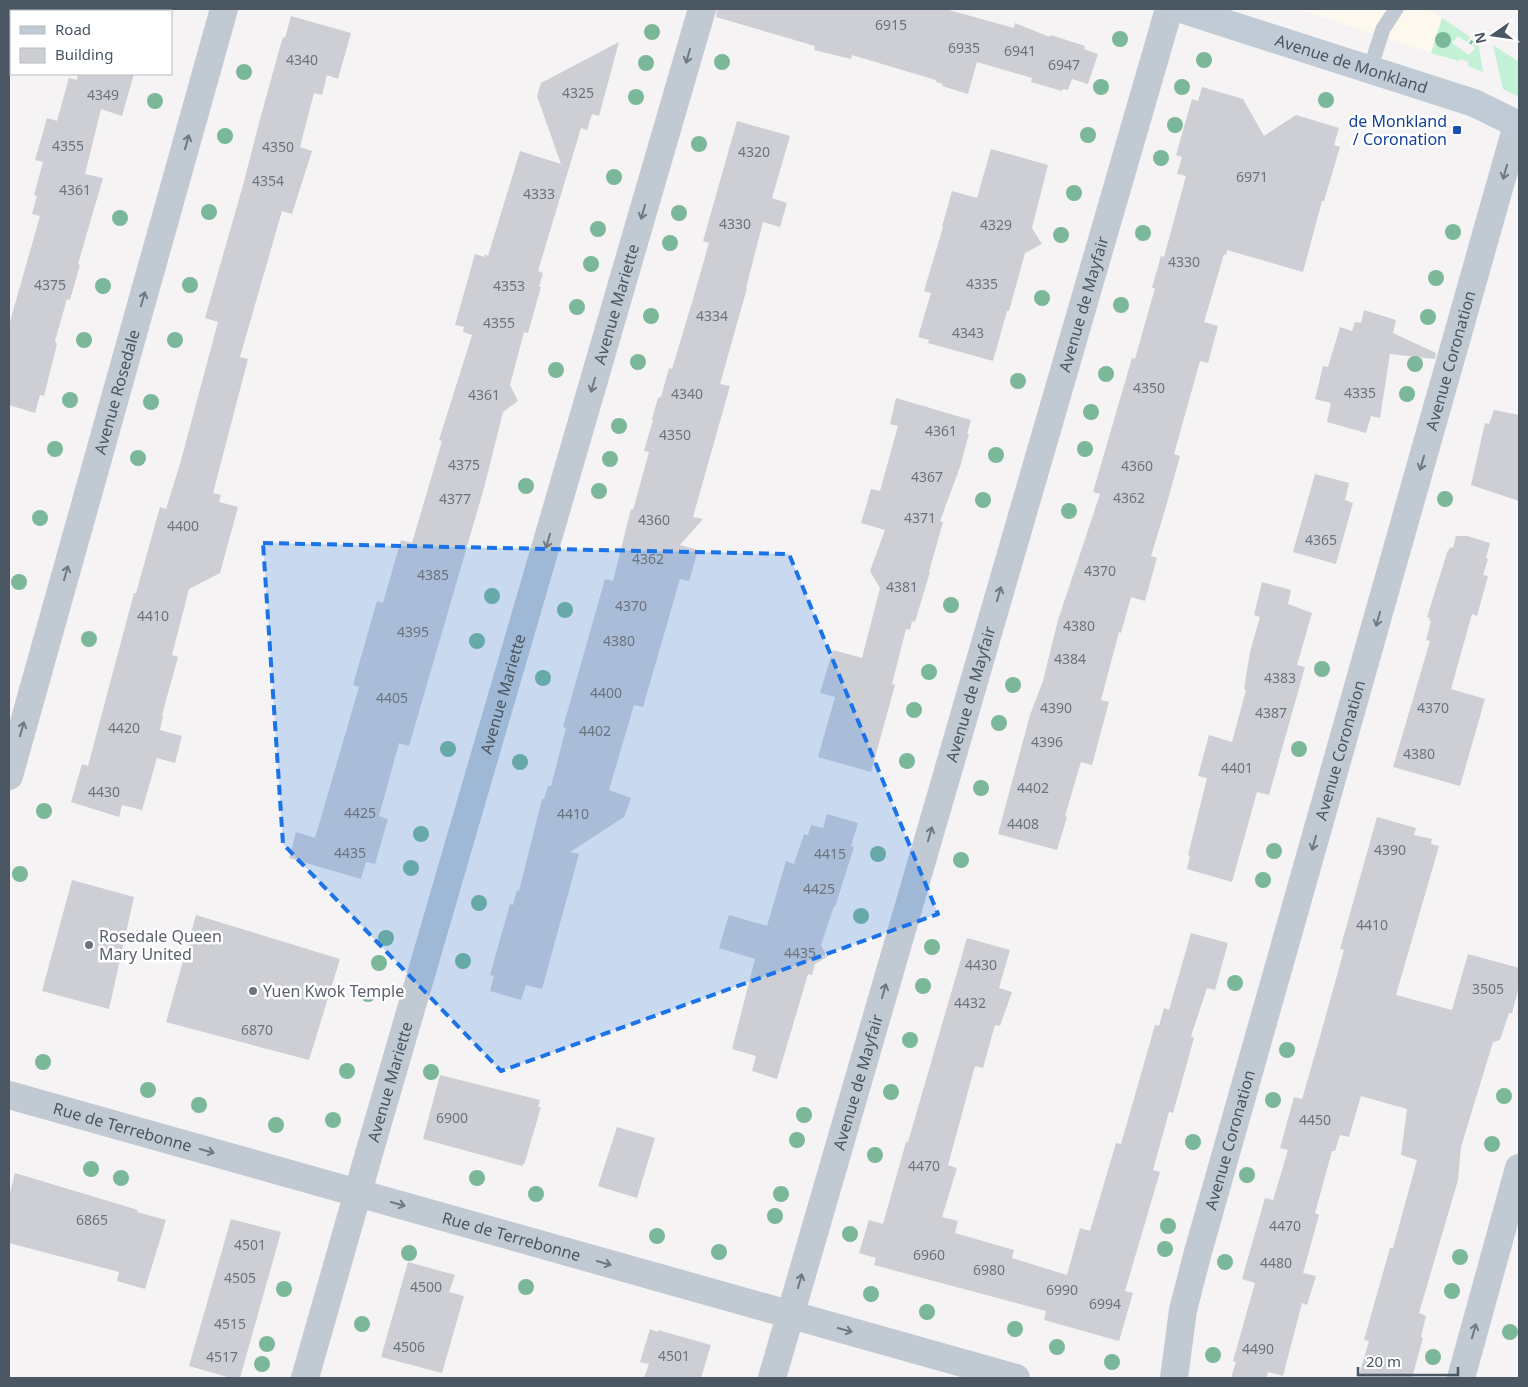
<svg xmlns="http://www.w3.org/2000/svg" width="1528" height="1387" viewBox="0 0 1528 1387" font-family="'Noto Sans',sans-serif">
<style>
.commercial{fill:#fdf9ef}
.green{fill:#c3f1d5}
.building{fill:#cdcfd5}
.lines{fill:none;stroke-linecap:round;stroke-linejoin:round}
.path{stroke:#7ad0a6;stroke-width:3;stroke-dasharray:4 2.5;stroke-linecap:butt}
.lane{stroke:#c1cad2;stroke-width:15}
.street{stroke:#c1cad2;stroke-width:28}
.secondary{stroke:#c1cbd6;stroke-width:28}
.tree{fill:#7bb799}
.oneway{stroke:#6e7983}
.marked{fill:#1a73e8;fill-opacity:0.2;stroke:#1a73e8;stroke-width:4;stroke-dasharray:10 6;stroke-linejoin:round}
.transit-dot{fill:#1a4fb4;stroke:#fff;stroke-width:2}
.worship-dot{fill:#6b7280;stroke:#fff;stroke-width:2}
.labels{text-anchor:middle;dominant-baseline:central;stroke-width:5;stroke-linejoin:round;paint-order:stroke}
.number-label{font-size:14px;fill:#6b747e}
.street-label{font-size:16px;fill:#4a5661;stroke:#fff}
.transit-label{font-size:16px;fill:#164399;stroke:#fff;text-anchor:end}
.worship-label{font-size:16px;fill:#5b616d;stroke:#fff;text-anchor:start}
</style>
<rect width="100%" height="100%" fill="#f5f3f3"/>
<!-- commercial -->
<path class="commercial" d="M 1298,9 L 1428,9 L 1442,18 L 1431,53 Z"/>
<!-- green -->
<path class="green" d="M 1442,18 L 1470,37 L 1467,42 L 1458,36 L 1452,43 L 1469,55 L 1475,48 L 1473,46 L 1475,41 L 1478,42 L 1483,72 L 1468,66 L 1469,62 L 1460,59 L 1459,61 L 1431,53 Z
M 1493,45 L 1519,62 L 1519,97 L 1503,89 Z"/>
<!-- building -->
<path class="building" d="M 717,9 L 945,9 L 1014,28 L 1015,23 L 1050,37 L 1051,35 L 1085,46 L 1084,49 L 1098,54 L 1088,84 L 1072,79 L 1068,90 L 1063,89 L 1062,91 L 1031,82 L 1032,78 L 977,62 L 968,94 L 942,86 L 943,84 L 936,82 L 936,80 L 852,55 L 851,59 L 814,50 L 815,46 L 716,17 Z
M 291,16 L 351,33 L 338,79 L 327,75 L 322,95 L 314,93 L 300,147 L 312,151 L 292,214 L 282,211 L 240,357 L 248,359 L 213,493 L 221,495 L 219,502 L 238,507 L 220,573 L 189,589 L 172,655 L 178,657 L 162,715 L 163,716 L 160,730 L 182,736 L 175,763 L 157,758 L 142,810 L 122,805 L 119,817 L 71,802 L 82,764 L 88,766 L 134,593 L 136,593 L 160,507 L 166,509 L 180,464 L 218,322 L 205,318 L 242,189 L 259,123 L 280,47 L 283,37 L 285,38 Z
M 619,42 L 599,116 L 592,114 L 587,130 L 581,128 L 538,271 L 543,273 L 539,287 L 541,287 L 528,333 L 524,332 L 510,385 L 518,401 L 503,412 L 484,488 L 409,746 L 399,743 L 379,816 L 388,819 L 375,864 L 366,862 L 361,879 L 289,858 L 296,832 L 315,838 L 359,687 L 353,685 L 377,601 L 383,603 L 401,540 L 412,543 L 442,441 L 439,440 L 472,335 L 463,332 L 464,327 L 455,325 L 475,254 L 484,257 L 485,254 L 488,256 L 520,151 L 561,164 L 537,96 L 541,83 Z
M 78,74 L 134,74 L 122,116 L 101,109 L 85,174 L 103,178 L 78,264 L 80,265 L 70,300 L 67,299 L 55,341 L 57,344 L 44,396 L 40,395 L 35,413 L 9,405 L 9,325 L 40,216 L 32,214 L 37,196 L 34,195 L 43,162 L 35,160 L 47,118 L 57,121 L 69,78 L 77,80 Z
M 1202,87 L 1243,99 L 1264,136 L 1296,115 L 1339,128 L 1334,145 L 1340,147 L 1324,201 L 1322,201 L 1303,272 L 1227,250 L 1226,255 L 1224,254 L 1204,322 L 1218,326 L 1208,363 L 1200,361 L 1174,454 L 1180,456 L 1165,510 L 1151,556 L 1157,558 L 1145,601 L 1131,597 L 1121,633 L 1119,632 L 1101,700 L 1109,702 L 1092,765 L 1081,762 L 1065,816 L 1067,817 L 1057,850 L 998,834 L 1030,715 L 1043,681 L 1058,620 L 1100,494 L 1093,492 L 1132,358 L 1135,359 L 1155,288 L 1152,288 L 1161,256 L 1164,257 L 1186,176 L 1177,174 L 1182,157 L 1176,155 L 1192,99 L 1198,101 Z
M 737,121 L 790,136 L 772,198 L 787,203 L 780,227 L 763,222 L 746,288 L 747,288 L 720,384 L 730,386 L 693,517 L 703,519 L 680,545 L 698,550 L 689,581 L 680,579 L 643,707 L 634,705 L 609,790 L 631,798 L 624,817 L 570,852 L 579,854 L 542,989 L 526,985 L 521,1000 L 490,991 L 494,976 L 490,975 L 510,904 L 513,905 L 517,890 L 519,891 L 542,799 L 544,799 L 548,786 L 551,786 L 566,728 L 563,727 L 605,579 L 613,581 L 631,509 L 633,510 L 649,452 L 644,451 L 653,420 L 652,419 L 658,398 L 661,397 L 669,368 L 672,369 L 693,299 L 709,243 L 703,241 Z
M 991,149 L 1048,165 L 1032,228 L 1042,244 L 1025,253 L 1009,311 L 1007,311 L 993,361 L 928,343 L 929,340 L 918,337 L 931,293 L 924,291 L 943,227 L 942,227 L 952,191 L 977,198 Z
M 1364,310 L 1396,320 L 1393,333 L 1436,353 L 1435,359 L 1390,354 L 1380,418 L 1371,416 L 1366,433 L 1327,422 L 1331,403 L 1315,399 L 1323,366 L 1328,367 L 1340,327 L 1352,331 L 1355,322 L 1361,323 Z
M 896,398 L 971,420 L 967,434 L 969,434 L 960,467 L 940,521 L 943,522 L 929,572 L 930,572 L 915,622 L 912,621 L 910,630 L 906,629 L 892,684 L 895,685 L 871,772 L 818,757 L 835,697 L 820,693 L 833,650 L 862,658 L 880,588 L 870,571 L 885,530 L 861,523 L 871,489 L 880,491 L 898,426 L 890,424 Z
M 1494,410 L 1519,415 L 1519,501 L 1471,485 L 1485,423 L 1489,424 Z
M 1315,474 L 1349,483 L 1345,500 L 1353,503 L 1336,564 L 1293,552 Z
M 1456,536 L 1467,536 L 1490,543 L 1486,558 L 1488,559 L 1483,575 L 1488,576 L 1477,616 L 1472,614 L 1451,689 L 1485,699 L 1460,786 L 1393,767 L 1430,641 L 1426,640 L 1431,621 L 1429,620 L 1430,618 L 1427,617 L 1448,550 L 1449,550 L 1450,547 L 1453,548 Z
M 1262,582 L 1291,590 L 1288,604 L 1312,613 L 1297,665 L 1305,667 L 1269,795 L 1257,792 L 1232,882 L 1187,869 L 1190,856 L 1188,855 L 1207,778 L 1198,776 L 1209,735 L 1232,742 L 1246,690 L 1244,689 L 1250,652 L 1260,617 L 1254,615 Z
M 827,814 L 858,823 L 851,846 L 854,847 L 835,907 L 834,906 L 821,945 L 827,957 L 815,964 L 812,975 L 808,974 L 777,1079 L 752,1071 L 756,1056 L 732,1049 L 755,959 L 719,948 L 729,915 L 767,926 L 786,861 L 794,864 L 804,834 L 808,835 L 811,825 L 823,828 Z
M 1377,817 L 1416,828 L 1414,835 L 1432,839 L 1431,844 L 1439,846 L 1396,995 L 1452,1010 L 1468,954 L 1519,968 L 1519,987 L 1512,1013 L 1509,1013 L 1500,1040 L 1493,1042 L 1461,1147 L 1458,1180 L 1419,1313 L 1426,1316 L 1421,1337 L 1423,1338 L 1412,1378 L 1358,1378 L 1369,1341 L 1364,1340 L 1390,1248 L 1393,1248 L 1417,1160 L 1401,1155 L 1407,1109 L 1361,1096 L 1349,1137 L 1340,1135 L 1335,1151 L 1332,1151 L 1315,1213 L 1319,1215 L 1303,1273 L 1316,1276 L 1307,1305 L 1302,1303 L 1283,1376 L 1268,1372 L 1266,1378 L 1231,1378 L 1236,1362 L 1233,1361 L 1255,1283 L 1242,1279 L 1265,1198 L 1273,1200 L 1288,1150 L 1280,1148 L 1294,1097 L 1302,1099 L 1318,1044 L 1344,950 L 1340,949 Z
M 72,880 L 134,897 L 109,1009 L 42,991 Z
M 196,915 L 340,959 L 309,1060 L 166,1022 Z
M 1191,933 L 1228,943 L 1215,990 L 1207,988 L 1191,1036 L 1194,1038 L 1173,1113 L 1169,1112 L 1153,1170 L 1160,1172 L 1125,1291 L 1133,1293 L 1119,1341 L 1044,1320 L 1046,1311 L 874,1265 L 876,1258 L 859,1253 L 869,1220 L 883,1224 L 906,1142 L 908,1142 L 967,938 L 1010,950 L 999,988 L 1012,992 L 1000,1026 L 995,1025 L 983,1068 L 975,1066 L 948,1165 L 957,1168 L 942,1217 L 958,1221 L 955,1233 L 1014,1250 L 1012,1258 L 1067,1275 L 1080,1228 L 1090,1231 L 1116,1143 L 1121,1144 L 1155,1025 L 1159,1026 L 1164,1008 L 1169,1010 Z
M 440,1075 L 540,1100 L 538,1107 L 541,1107 L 524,1165 L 523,1164 L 522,1166 L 423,1139 Z
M 617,1127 L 655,1138 L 637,1198 L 598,1186 Z
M 15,1173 L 138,1210 L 137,1212 L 166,1220 L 145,1289 L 117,1281 L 119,1272 L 9,1243 L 9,1196 Z
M 231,1219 L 281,1232 L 240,1378 L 231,1378 L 189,1366 Z
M 408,1262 L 455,1275 L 449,1292 L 464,1296 L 442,1373 L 381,1357 Z
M 650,1329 L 658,1332 L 658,1330 L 711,1345 L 701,1378 L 644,1378 L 649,1364 L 640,1362 Z"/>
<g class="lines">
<!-- path -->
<path class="path" d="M 1470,44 L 1475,37"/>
<!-- lane -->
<path class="lane" d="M 1370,69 L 1383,29 L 1396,9"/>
<!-- street -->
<g class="street">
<path id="s1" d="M 9,776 L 224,9"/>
<path id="s2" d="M 9,1095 L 1016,1378"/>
<path id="s3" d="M 305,1378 L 372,1143 L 702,9"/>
<path id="s4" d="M 772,1378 L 1169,9"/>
<path id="s5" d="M 1174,1378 L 1183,1310 L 1198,1252 L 1517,125"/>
<path d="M 1461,1378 L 1519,1168"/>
</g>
<!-- secondary -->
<path class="secondary" id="s6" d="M 1181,9 L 1474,103 L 1519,125"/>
</g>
<!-- trees -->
<g class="tree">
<circle cx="652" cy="32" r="8"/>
<circle cx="1120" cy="39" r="8"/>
<circle cx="1443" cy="40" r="8"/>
<circle cx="1204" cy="60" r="8"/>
<circle cx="722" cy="62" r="8"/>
<circle cx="646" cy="63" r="8"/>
<circle cx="244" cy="72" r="8"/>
<circle cx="1101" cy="87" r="8"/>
<circle cx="1182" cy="87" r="8"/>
<circle cx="636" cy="97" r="8"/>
<circle cx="1326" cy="100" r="8"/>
<circle cx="155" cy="101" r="8"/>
<circle cx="1175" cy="125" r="8"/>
<circle cx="1088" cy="135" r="8"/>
<circle cx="225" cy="136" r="8"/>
<circle cx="699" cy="144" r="8"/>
<circle cx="1161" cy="158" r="8"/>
<circle cx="614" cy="177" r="8"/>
<circle cx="1074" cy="193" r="8"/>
<circle cx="209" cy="212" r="8"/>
<circle cx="679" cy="213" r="8"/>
<circle cx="120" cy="218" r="8"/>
<circle cx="598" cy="229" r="8"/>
<circle cx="1453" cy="232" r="8"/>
<circle cx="1143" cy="233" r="8"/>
<circle cx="1061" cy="235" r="8"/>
<circle cx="670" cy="243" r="8"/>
<circle cx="591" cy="264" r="8"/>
<circle cx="1436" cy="278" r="8"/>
<circle cx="190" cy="285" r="8"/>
<circle cx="103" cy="286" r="8"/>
<circle cx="1042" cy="298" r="8"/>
<circle cx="1121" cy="305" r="8"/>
<circle cx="577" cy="307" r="8"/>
<circle cx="651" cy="316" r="8"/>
<circle cx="1428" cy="317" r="8"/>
<circle cx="84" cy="340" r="8"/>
<circle cx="175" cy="340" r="8"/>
<circle cx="638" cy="362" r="8"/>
<circle cx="1415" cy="364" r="8"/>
<circle cx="556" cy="370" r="8"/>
<circle cx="1106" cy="374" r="8"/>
<circle cx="1018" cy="381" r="8"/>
<circle cx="1407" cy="394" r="8"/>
<circle cx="70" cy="400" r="8"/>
<circle cx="151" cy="402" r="8"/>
<circle cx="1091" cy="412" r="8"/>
<circle cx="619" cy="426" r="8"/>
<circle cx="55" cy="449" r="8"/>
<circle cx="1085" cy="449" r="8"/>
<circle cx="996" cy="455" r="8"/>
<circle cx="138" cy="458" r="8"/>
<circle cx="610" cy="459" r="8"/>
<circle cx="526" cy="486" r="8"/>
<circle cx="599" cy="491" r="8"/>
<circle cx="1445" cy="499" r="8"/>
<circle cx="983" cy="500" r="8"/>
<circle cx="1069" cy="511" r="8"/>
<circle cx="40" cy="518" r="8"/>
<circle cx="19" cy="582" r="8"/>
<circle cx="492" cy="596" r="8"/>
<circle cx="951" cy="605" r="8"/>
<circle cx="565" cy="610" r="8"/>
<circle cx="89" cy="639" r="8"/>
<circle cx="477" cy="641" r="8"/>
<circle cx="1322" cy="669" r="8"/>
<circle cx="929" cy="672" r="8"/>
<circle cx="543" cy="678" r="8"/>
<circle cx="1013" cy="685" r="8"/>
<circle cx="914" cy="710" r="8"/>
<circle cx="999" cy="723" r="8"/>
<circle cx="448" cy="749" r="8"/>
<circle cx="1299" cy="749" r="8"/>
<circle cx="907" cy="761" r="8"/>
<circle cx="520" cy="762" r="8"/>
<circle cx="981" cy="788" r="8"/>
<circle cx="44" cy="811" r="8"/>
<circle cx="421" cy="834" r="8"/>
<circle cx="1274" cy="851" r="8"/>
<circle cx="878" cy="854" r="8"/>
<circle cx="961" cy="860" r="8"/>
<circle cx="411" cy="868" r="8"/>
<circle cx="20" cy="874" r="8"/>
<circle cx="1263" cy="880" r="8"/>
<circle cx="479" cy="903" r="8"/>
<circle cx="861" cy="916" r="8"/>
<circle cx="386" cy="938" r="8"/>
<circle cx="932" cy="947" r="8"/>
<circle cx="463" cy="961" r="8"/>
<circle cx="379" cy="963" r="8"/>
<circle cx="1235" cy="983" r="8"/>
<circle cx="923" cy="986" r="8"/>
<circle cx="368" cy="994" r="8"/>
<circle cx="910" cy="1040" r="8"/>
<circle cx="1287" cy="1050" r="8"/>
<circle cx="43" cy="1062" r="8"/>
<circle cx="347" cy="1071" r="8"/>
<circle cx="431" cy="1072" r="8"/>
<circle cx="148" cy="1090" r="8"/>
<circle cx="891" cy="1092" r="8"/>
<circle cx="1504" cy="1096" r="8"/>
<circle cx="1273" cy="1100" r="8"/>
<circle cx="199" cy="1105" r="8"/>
<circle cx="804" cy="1115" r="8"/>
<circle cx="333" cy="1120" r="8"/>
<circle cx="276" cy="1125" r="8"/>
<circle cx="797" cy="1140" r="8"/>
<circle cx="1193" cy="1142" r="8"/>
<circle cx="1492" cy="1144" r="8"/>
<circle cx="875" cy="1155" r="8"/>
<circle cx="91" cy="1169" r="8"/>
<circle cx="1247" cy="1175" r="8"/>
<circle cx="121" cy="1178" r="8"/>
<circle cx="477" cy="1178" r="8"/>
<circle cx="536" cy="1194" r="8"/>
<circle cx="781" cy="1194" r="8"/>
<circle cx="775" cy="1216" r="8"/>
<circle cx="1168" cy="1226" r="8"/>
<circle cx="850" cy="1234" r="8"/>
<circle cx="657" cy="1236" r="8"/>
<circle cx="1165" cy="1249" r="8"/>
<circle cx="719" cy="1252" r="8"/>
<circle cx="409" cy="1253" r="8"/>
<circle cx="1460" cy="1257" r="8"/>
<circle cx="1225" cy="1262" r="8"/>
<circle cx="526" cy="1287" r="8"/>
<circle cx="284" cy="1289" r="8"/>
<circle cx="1452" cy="1291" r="8"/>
<circle cx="871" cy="1294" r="8"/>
<circle cx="927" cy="1312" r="8"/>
<circle cx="362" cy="1324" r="8"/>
<circle cx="1015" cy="1329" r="8"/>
<circle cx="1510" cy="1332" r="8"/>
<circle cx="267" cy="1344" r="8"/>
<circle cx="1057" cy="1347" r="8"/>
<circle cx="1213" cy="1355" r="8"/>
<circle cx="1433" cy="1357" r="8"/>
<circle cx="1112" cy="1362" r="8"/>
<circle cx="262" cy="1364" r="8"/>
</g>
<!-- one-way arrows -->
<defs><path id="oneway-shaft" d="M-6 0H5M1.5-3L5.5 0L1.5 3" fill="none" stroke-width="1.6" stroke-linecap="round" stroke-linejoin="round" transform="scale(1.25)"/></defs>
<g class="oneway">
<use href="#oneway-shaft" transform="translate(688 56) rotate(106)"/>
<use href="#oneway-shaft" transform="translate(187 142) rotate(-74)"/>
<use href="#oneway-shaft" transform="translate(1505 172) rotate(106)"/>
<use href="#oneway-shaft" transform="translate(643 212) rotate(106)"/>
<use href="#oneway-shaft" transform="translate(143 299) rotate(-74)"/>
<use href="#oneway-shaft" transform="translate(593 385) rotate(106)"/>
<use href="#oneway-shaft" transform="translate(1422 463) rotate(106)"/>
<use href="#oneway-shaft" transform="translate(548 541) rotate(106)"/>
<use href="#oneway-shaft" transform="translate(66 573) rotate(-74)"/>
<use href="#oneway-shaft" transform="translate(999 594) rotate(-74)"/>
<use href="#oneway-shaft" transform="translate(1378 619) rotate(106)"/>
<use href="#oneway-shaft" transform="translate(22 729) rotate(-74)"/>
<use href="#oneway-shaft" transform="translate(930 834) rotate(-74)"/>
<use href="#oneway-shaft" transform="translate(1314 843) rotate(106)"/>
<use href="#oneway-shaft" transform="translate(884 991) rotate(-74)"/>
<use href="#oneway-shaft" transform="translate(207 1151) rotate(16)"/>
<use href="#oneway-shaft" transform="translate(398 1204) rotate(16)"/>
<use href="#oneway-shaft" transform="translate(604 1263) rotate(16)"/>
<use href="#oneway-shaft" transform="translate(800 1281) rotate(-74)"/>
<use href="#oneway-shaft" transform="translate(845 1330) rotate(16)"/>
<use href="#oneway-shaft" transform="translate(1474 1331) rotate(-74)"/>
</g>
<!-- marked area -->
<path class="marked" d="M 263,543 L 789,554 L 938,914 L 501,1071 L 283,844 Z"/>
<!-- markers -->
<rect class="transit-dot" x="1452" y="125" width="10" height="10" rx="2.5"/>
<g class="worship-dot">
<circle cx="89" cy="945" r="5"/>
<circle cx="253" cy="991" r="5"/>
</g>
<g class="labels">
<!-- number labels -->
<g class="number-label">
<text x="891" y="24">6915</text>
<text x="964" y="47">6935</text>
<text x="1020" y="50">6941</text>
<text x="302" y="59">4340</text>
<text x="1064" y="64">6947</text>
<text x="578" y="92">4325</text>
<text x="103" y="94">4349</text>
<text x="68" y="145">4355</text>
<text x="278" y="146">4350</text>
<text x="754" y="151">4320</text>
<text x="1252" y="176">6971</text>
<text x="268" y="180">4354</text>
<text x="75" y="189">4361</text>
<text x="539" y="193">4333</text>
<text x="735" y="223">4330</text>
<text x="996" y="224">4329</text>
<text x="1184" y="261">4330</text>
<text x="982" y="283">4335</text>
<text x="50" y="284">4375</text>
<text x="509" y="285">4353</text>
<text x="712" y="315">4334</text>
<text x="499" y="322">4355</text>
<text x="968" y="332">4343</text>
<text x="1149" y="387">4350</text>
<text x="1360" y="392">4335</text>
<text x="687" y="393">4340</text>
<text x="484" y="394">4361</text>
<text x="941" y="430">4361</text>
<text x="675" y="434">4350</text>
<text x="464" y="464">4375</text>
<text x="1137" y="465">4360</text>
<text x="927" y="476">4367</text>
<text x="1129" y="497">4362</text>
<text x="455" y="498">4377</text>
<text x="920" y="517">4371</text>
<text x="654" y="519">4360</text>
<text x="183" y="525">4400</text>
<text x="1321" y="539">4365</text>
<text x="648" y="558">4362</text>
<text x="1100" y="570">4370</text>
<text x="433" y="574">4385</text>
<text x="902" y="586">4381</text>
<text x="631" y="605">4370</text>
<text x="153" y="615">4410</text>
<text x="1079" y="625">4380</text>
<text x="413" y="631">4395</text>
<text x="619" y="640">4380</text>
<text x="1070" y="658">4384</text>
<text x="1280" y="677">4383</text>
<text x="606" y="692">4400</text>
<text x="392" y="697">4405</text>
<text x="1056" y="707">4390</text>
<text x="1433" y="707">4370</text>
<text x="1271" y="712">4387</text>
<text x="124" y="727">4420</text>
<text x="595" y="730">4402</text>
<text x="1047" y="741">4396</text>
<text x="1419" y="753">4380</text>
<text x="1237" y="767">4401</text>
<text x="1033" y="787">4402</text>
<text x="104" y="791">4430</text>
<text x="360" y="812">4425</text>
<text x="573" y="813">4410</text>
<text x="1023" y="823">4408</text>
<text x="1390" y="849">4390</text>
<text x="350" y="852">4435</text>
<text x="830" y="853">4415</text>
<text x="819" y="888">4425</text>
<text x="1372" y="924">4410</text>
<text x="800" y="952">4435</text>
<text x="981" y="964">4430</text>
<text x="1488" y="988">3505</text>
<text x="970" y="1002">4432</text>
<text x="257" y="1029">6870</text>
<text x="452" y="1117">6900</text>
<text x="1315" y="1119">4450</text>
<text x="924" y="1165">4470</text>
<text x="92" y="1219">6865</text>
<text x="1285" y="1225">4470</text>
<text x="250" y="1244">4501</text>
<text x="929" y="1254">6960</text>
<text x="1276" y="1262">4480</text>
<text x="989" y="1269">6980</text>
<text x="240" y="1277">4505</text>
<text x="426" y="1286">4500</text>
<text x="1062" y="1289">6990</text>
<text x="1105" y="1303">6994</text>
<text x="230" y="1323">4515</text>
<text x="409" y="1346">4506</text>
<text x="1258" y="1348">4490</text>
<text x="674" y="1355">4501</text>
<text x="222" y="1356">4517</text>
</g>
<!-- street labels -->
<g class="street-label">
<text stroke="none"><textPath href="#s6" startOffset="179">Avenue de Monkland</textPath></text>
<text stroke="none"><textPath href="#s3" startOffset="1118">Avenue Mariette</textPath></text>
<text stroke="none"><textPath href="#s4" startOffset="1118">Avenue de Mayfair</textPath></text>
<text stroke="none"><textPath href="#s5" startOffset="1055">Avenue Coronation</textPath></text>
<text stroke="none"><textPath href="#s1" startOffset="399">Avenue Rosedale</textPath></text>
<text stroke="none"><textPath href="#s3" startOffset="712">Avenue Mariette</textPath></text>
<text stroke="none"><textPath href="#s4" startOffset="712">Avenue de Mayfair</textPath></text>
<text stroke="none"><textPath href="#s5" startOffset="650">Avenue Coronation</textPath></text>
<text stroke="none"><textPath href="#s3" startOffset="308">Avenue Mariette</textPath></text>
<text stroke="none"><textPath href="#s4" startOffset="308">Avenue de Mayfair</textPath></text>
<text stroke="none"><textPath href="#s2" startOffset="118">Rue de Terrebonne</textPath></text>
<text stroke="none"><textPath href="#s5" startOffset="245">Avenue Coronation</textPath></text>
<text stroke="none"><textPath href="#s2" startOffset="522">Rue de Terrebonne</textPath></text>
</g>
<!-- transit labels -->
<g class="transit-label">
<text x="1447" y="121">de Monkland<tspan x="1447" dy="18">/ Coronation</tspan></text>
</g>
<!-- worship labels -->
<g class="worship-label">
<text x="99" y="936">Rosedale Queen<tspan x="99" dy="18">Mary United</tspan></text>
<text x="263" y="991">Yuen Kwok Temple</text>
</g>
</g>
<!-- border -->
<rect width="1528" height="1387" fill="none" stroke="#4a5661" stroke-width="20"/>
<!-- legend -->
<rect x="10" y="10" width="162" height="65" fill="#ffffff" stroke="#b7bbc0"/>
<rect x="20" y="26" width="25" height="8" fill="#c1cbd6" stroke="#b7bbc0"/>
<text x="55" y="35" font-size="15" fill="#4a5661">Road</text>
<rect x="20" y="48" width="25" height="15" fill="#cdcfd5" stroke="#b7bbc0"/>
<text x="55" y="60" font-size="15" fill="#4a5661">Building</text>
<!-- north arrow -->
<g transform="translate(1493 35) rotate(257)" stroke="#ffffff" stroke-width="4" paint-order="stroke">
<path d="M0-4L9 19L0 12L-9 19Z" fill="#4a5661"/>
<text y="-8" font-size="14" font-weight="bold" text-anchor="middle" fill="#4a5661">N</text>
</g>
<!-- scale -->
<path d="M1358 1367v8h100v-8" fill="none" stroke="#4a5661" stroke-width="2.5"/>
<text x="1366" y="1367" font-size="15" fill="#4a5661" stroke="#ffffff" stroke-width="4" paint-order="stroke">20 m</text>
</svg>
